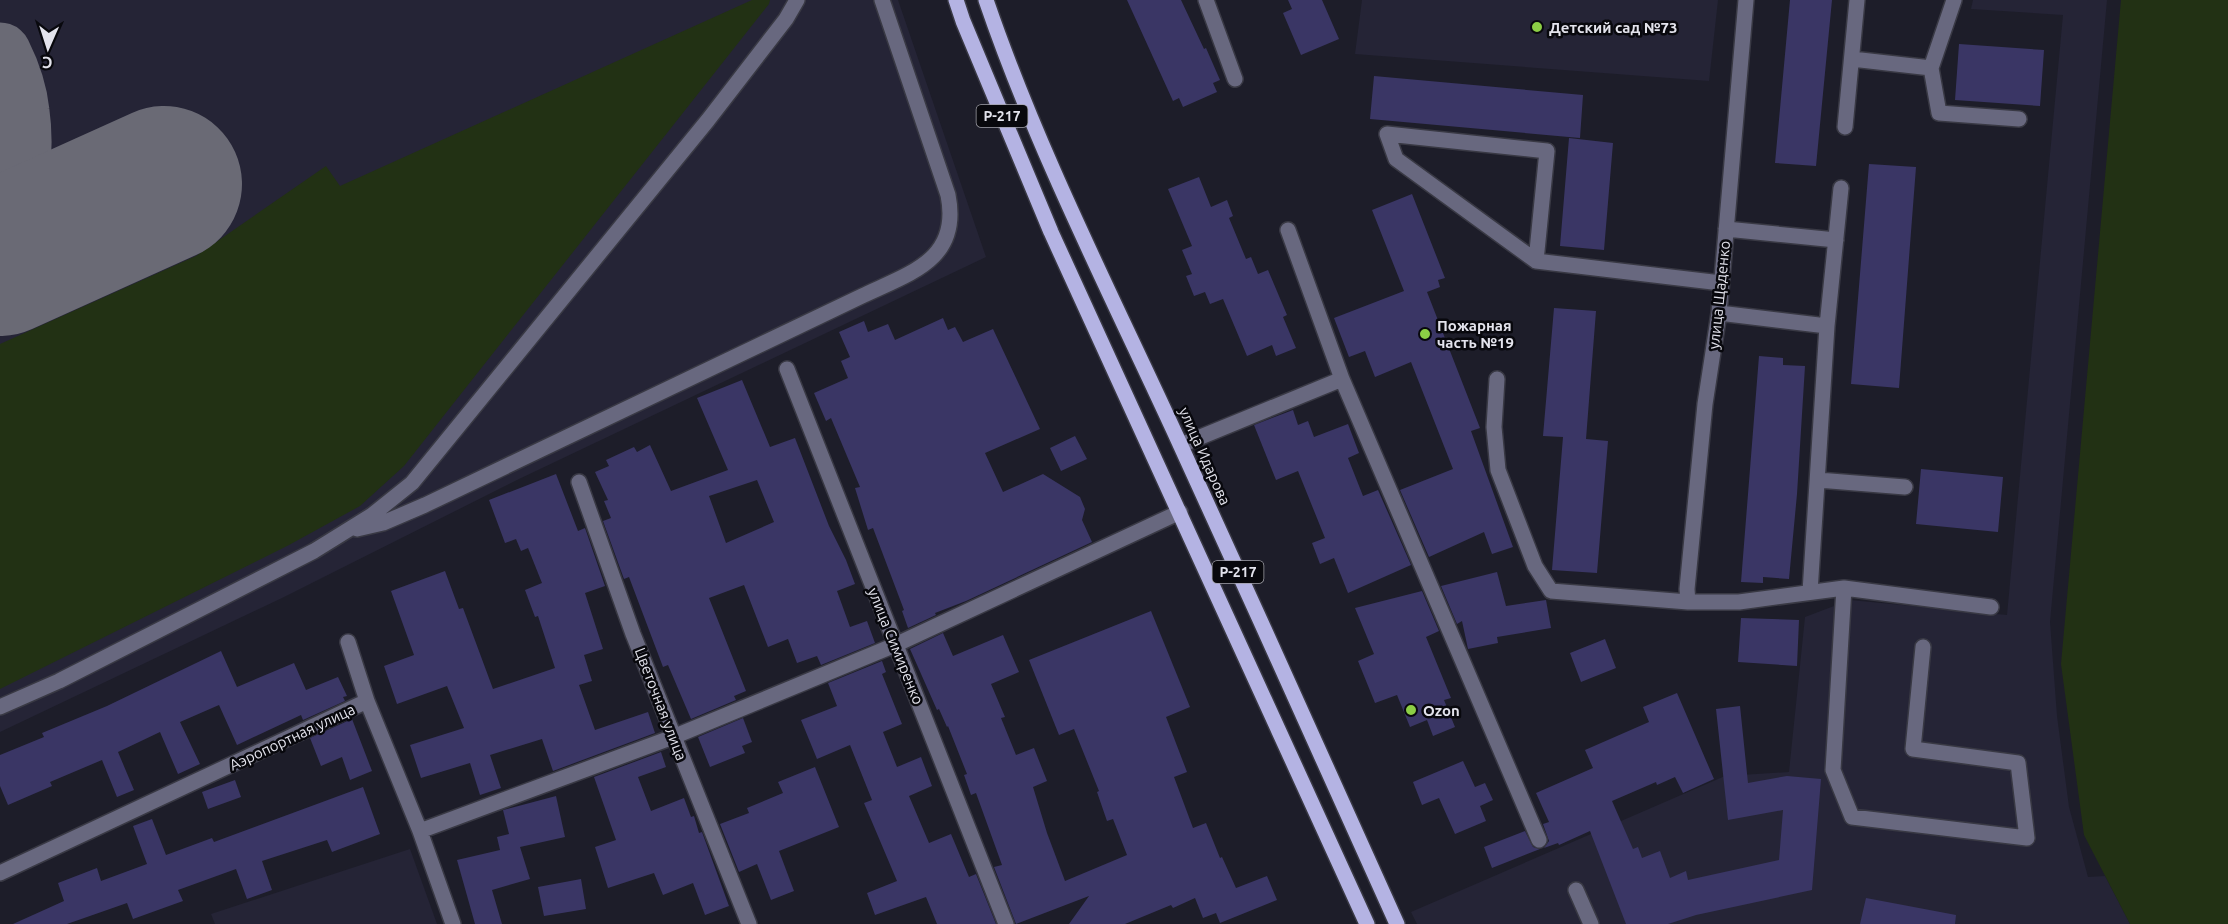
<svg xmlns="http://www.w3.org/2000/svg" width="2228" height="924" viewBox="0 0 2228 924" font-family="Ubuntu,sans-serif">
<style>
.built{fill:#252436}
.green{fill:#223114}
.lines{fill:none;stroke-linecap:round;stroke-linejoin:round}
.taxiway{stroke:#6a6a75;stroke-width:63}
.runway{stroke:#6a6a75;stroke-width:156}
.building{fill:#3a3665;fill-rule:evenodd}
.minor-casing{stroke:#393944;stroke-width:18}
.major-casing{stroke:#393944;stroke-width:18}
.minor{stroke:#68687f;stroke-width:15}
.major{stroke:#b4b3e3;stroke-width:15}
.poi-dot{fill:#8cce45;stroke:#08080d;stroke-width:2}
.labels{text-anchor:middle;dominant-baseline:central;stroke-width:5;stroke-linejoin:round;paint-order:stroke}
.shield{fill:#08080d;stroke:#a1a1a9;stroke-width:1.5}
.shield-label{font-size:14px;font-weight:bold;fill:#e3e3ec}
.poi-label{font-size:15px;font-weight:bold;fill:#e3e3ec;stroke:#08080d;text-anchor:start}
.street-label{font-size:15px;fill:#e3e3ec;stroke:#08080d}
</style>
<rect width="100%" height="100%" fill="#1d1d29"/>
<!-- built -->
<path class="built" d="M 0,0 L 898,0 L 986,257 L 519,479 L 282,598 L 0,732 Z
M 1362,0 L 1718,0 L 1709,81 L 1355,54 Z
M 1973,0 L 2107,0 L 2050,622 L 2057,716 L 2069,807 L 2088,877 L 2105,876 L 2130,924 L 1417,924 L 1411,912 L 1725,776 L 1789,772 L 1805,617 L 1850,600 L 2007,615 L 2063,15 L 1971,9 Z
M 410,849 L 437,924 L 215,924 L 211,914 Z"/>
<!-- green -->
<path class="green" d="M 752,0 L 770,0 L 769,4 L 404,466 L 360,506 L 289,545 L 0,689 L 0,344 L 196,256 L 326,166 L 340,186 Z
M 2121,0 L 2228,0 L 2228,924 L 2130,924 L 2084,835 L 2061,664 Z"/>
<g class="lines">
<!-- taxiway -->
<path class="taxiway" d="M 0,54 C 9,72 16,92 18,112 C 23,146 19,206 0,235"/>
<!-- runway -->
<path class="runway" d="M 0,258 L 164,184"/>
</g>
<!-- building -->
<path class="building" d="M 1127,0 L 1181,0 L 1204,49 L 1206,48 L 1220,80 L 1213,83 L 1217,92 L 1183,107 L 1179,98 L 1173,101 Z
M 1288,0 L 1322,0 L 1339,39 L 1301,55 L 1283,13 L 1292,9 Z
M 1790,0 L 1832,0 L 1816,166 L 1775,163 Z
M 1959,44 L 2044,50 L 2040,106 L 1955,100 Z
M 1374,76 L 1583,95 L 1580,138 L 1370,119 Z
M 1569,138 L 1613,143 L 1604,250 L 1560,246 Z
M 1869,164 L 1916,167 L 1899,388 L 1851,384 Z
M 1199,177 L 1211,207 L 1227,200 L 1233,216 L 1229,218 L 1246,259 L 1251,257 L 1258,274 L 1268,270 L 1287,315 L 1283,317 L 1296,348 L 1276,356 L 1272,345 L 1247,356 L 1223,299 L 1210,304 L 1205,292 L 1194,296 L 1186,276 L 1192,274 L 1182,250 L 1192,246 L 1168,189 Z
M 1412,194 L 1445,278 L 1438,280 L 1440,287 L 1427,292 L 1480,428 L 1471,431 L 1513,547 L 1492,554 L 1484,532 L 1429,557 L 1400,490 L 1453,469 L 1411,362 L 1375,377 L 1365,351 L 1349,357 L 1334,318 L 1404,291 L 1372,210 Z
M 1554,308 L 1596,311 L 1586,439 L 1608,441 L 1597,573 L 1552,570 L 1563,437 L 1543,436 Z
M 943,318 L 948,330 L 955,327 L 963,342 L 993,329 L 1040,429 L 985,453 L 1003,492 L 1043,474 L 1080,497 L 1085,509 L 1082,520 L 1092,542 L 966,601 L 935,613 L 936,615 L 908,628 L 902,611 L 904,610 L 873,528 L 868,530 L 855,488 L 860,487 L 831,418 L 826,421 L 814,393 L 848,378 L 841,361 L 850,357 L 839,332 L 864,321 L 868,332 L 888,324 L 895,340 Z
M 1759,356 L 1783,358 L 1783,365 L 1805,366 L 1797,494 L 1789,579 L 1763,577 L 1763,583 L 1741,582 Z
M 742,380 L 770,447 L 795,438 L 829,526 L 846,560 L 855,584 L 837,591 L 850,627 L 867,621 L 875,643 L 821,665 L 817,656 L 797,663 L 788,639 L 768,647 L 744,585 L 709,598 L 746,691 L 734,696 L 736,700 L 691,719 L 668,665 L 663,667 L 629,577 L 624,579 L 603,521 L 611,518 L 604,501 L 608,500 L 595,472 L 609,466 L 606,460 L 634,447 L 637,452 L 650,445 L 671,491 L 728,470 L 697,398 ZM 757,480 L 774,522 L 726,543 L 709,496 Z
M 1293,410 L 1298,425 L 1308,421 L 1314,437 L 1348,424 L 1359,453 L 1348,458 L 1363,496 L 1378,490 L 1411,565 L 1348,593 L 1334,558 L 1320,564 L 1312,543 L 1325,538 L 1298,471 L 1276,480 L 1254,425 Z
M 1075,436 L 1087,459 L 1061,471 L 1050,448 Z
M 1921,469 L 2003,477 L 1998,532 L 1916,524 Z
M 556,474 L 578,531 L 585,528 L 605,586 L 585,593 L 603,649 L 584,655 L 592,681 L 579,685 L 595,730 L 648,712 L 655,733 L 553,771 L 542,739 L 490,755 L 501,788 L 480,795 L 470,763 L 421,778 L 410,745 L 464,728 L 447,686 L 397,704 L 384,666 L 414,655 L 391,591 L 445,571 L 459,609 L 463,608 L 493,689 L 555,668 L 538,616 L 535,617 L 525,590 L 542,583 L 528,548 L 521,551 L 516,539 L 505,543 L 489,500 Z
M 1497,572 L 1506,606 L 1546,600 L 1551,628 L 1497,637 L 1498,643 L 1468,649 L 1462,621 L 1457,624 L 1441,586 Z
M 1422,591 L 1439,631 L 1426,637 L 1451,698 L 1444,700 L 1455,727 L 1433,736 L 1427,720 L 1410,727 L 1397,695 L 1375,703 L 1358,661 L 1374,654 L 1355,608 Z
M 1151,611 L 1190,707 L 1166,717 L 1187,772 L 1174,777 L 1193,828 L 1206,823 L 1220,858 L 1222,857 L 1236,888 L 1267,876 L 1277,900 L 1220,923 L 1216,913 L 1203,918 L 1195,898 L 1173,908 L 1171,905 L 1125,924 L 1069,924 L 1089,896 L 1016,924 L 994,867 L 1002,865 L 976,793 L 971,795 L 964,775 L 967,774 L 948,726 L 947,727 L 939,709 L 937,710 L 910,649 L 943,633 L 953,656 L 1003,635 L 1019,672 L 991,684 L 1005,717 L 1001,718 L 1016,755 L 1034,748 L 1047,781 L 1033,787 L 1047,833 L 1065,881 L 1127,855 L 1113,819 L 1107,821 L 1097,792 L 1099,791 L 1074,729 L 1059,735 L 1029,660 Z
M 1741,618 L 1799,620 L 1797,666 L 1738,662 Z
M 1605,639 L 1616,668 L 1581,682 L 1570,653 Z
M 221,651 L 237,687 L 294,663 L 306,690 L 338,677 L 347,696 L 343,697 L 345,701 L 303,720 L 301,715 L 237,745 L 219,705 L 180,722 L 200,764 L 178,774 L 160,732 L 118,752 L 134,790 L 117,797 L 102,760 L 50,782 L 52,786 L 8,805 L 0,786 L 0,755 L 44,737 L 42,733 L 107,706 Z
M 882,661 L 886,672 L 882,674 L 902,724 L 883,732 L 897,767 L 921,757 L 932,786 L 909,796 L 929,843 L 951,834 L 969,877 L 976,874 L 996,924 L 937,924 L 926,897 L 875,915 L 867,893 L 897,881 L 864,803 L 872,800 L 850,745 L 817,759 L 801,720 L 837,706 L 828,683 Z
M 1677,693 L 1714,779 L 1683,793 L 1675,777 L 1657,785 L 1656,782 L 1612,801 L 1633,849 L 1638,847 L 1642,858 L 1660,851 L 1670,878 L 1686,871 L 1688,880 L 1779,860 L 1783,810 L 1728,820 L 1716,709 L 1740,706 L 1748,783 L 1787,776 L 1821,779 L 1812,890 L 1696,915 L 1668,924 L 1626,924 L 1590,831 L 1559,845 L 1558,843 L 1544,848 L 1549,841 L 1543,824 L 1549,822 L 1536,793 L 1593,768 L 1585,750 L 1649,722 L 1643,707 Z
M 743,718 L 752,742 L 742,746 L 745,753 L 710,767 L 698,737 Z
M 352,719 L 372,771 L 350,780 L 342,757 L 321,766 L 310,738 Z
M 661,752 L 666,767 L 638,777 L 651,811 L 684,798 L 691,817 L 694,816 L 699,833 L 702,832 L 729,906 L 705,915 L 693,883 L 663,895 L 654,873 L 608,888 L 595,847 L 616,840 L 594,777 Z
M 1463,761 L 1475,787 L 1485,783 L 1493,800 L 1480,806 L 1486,821 L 1455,834 L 1439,798 L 1422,805 L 1413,782 Z
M 815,767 L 839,827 L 779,851 L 794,891 L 771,900 L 757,864 L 739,872 L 720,824 L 749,813 L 747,808 L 783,793 L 778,782 Z
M 235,780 L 241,797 L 208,809 L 202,792 Z
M 363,787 L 380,834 L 332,852 L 327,840 L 262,861 L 272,890 L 247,899 L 236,869 L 178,890 L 183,901 L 133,919 L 127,903 L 67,924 L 13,924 L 64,901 L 58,883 L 97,868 L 101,881 L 147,864 L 133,826 L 152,819 L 166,855 L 212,838 L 214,842 Z
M 556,796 L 565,837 L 520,847 L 530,879 L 492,890 L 502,924 L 475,924 L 457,860 L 500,850 L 497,837 L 509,834 L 503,810 Z
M 1525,831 L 1533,847 L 1540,849 L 1492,868 L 1484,847 Z
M 581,879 L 586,909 L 544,916 L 538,887 Z
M 1866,898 L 1956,915 L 1955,924 L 1860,924 Z"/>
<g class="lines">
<!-- minor casing -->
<g class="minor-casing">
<path id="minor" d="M 1206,0 L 1235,79
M 1746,0 L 1719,313 L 1705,404 L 1687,589 L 1688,602 L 1739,602 L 1844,588 L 1833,770 L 1852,817 L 2027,838 L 2018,763 L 1913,749 L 1923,647
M 1852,59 L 1931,68 L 1939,113 L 2019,119
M 1931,68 L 1954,0
M 1845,127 L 1857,0
M 1726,229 L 1836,240
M 1288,230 L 1342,379
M 1536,261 L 1396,159 L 1387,134 L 1547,151 L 1536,261 L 1721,283
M 1719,313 L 1827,326 L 1810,592
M 1827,326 L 1841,188
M 787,369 L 1006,924
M 1497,379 L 1494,427 L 1498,470 L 1535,566 L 1551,591 L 1688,602
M 1181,445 L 1342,379 L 1539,840
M 1818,480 L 1905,487
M 579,482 L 633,634 L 749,924
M 357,529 L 383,523 L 425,505 L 862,296 C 910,273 961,260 948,195 L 882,0
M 1844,588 L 1991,607
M 348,642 L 367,701
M 0,707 L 59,681 L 314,551 L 372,515 L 412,483 L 708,120 L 786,19 L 797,0
M 420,831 L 673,737 L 895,645 L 1180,512
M 0,873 L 367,701 L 420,831 L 453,924
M 1576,890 L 1591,924"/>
</g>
<!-- major casing -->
<g class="major-casing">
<path id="major" d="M 956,0 L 963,21 L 1051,232 L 1367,924
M 986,0 C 1038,152 1112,296 1179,442 C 1253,602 1324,764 1397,924"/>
</g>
<!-- minor -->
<use href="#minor" class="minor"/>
<!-- major -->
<use href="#major" class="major"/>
</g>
<!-- markers -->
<g class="poi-dot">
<circle cx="1537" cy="27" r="6"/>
<circle cx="1425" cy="334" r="6"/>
<circle cx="1411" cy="710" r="6"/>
</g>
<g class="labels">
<!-- shield labels -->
<g class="shield">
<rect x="976.5" y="105" width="51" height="22" rx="4.5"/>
<rect x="1212.5" y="561" width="51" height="22" rx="4.5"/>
</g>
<g class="shield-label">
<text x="1002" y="116">Р-217</text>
<text x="1238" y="572">Р-217</text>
</g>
<!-- poi labels -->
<g class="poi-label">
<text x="1549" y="27">Детский сад №73</text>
<text x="1437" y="325">Пожарная<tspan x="1437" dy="17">часть №19</tspan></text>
<text x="1423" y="710">Ozon</text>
</g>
<!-- street labels -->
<g class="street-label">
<text transform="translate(1719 295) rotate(-84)">улица Щаденко</text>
<text transform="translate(1205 456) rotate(66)">улица Идарова</text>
<text transform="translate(896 646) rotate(68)">улица Симиренко</text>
<text transform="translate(661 704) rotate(69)">Цветочная улица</text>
<text transform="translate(292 737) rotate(-25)">Аэропортная улица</text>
</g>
</g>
<!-- north arrow -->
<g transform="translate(48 48) rotate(183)" stroke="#08080d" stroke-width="4.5" paint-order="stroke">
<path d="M0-4.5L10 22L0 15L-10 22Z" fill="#e3e3ec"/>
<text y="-9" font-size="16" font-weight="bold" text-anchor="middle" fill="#e3e3ec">С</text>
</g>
</svg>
